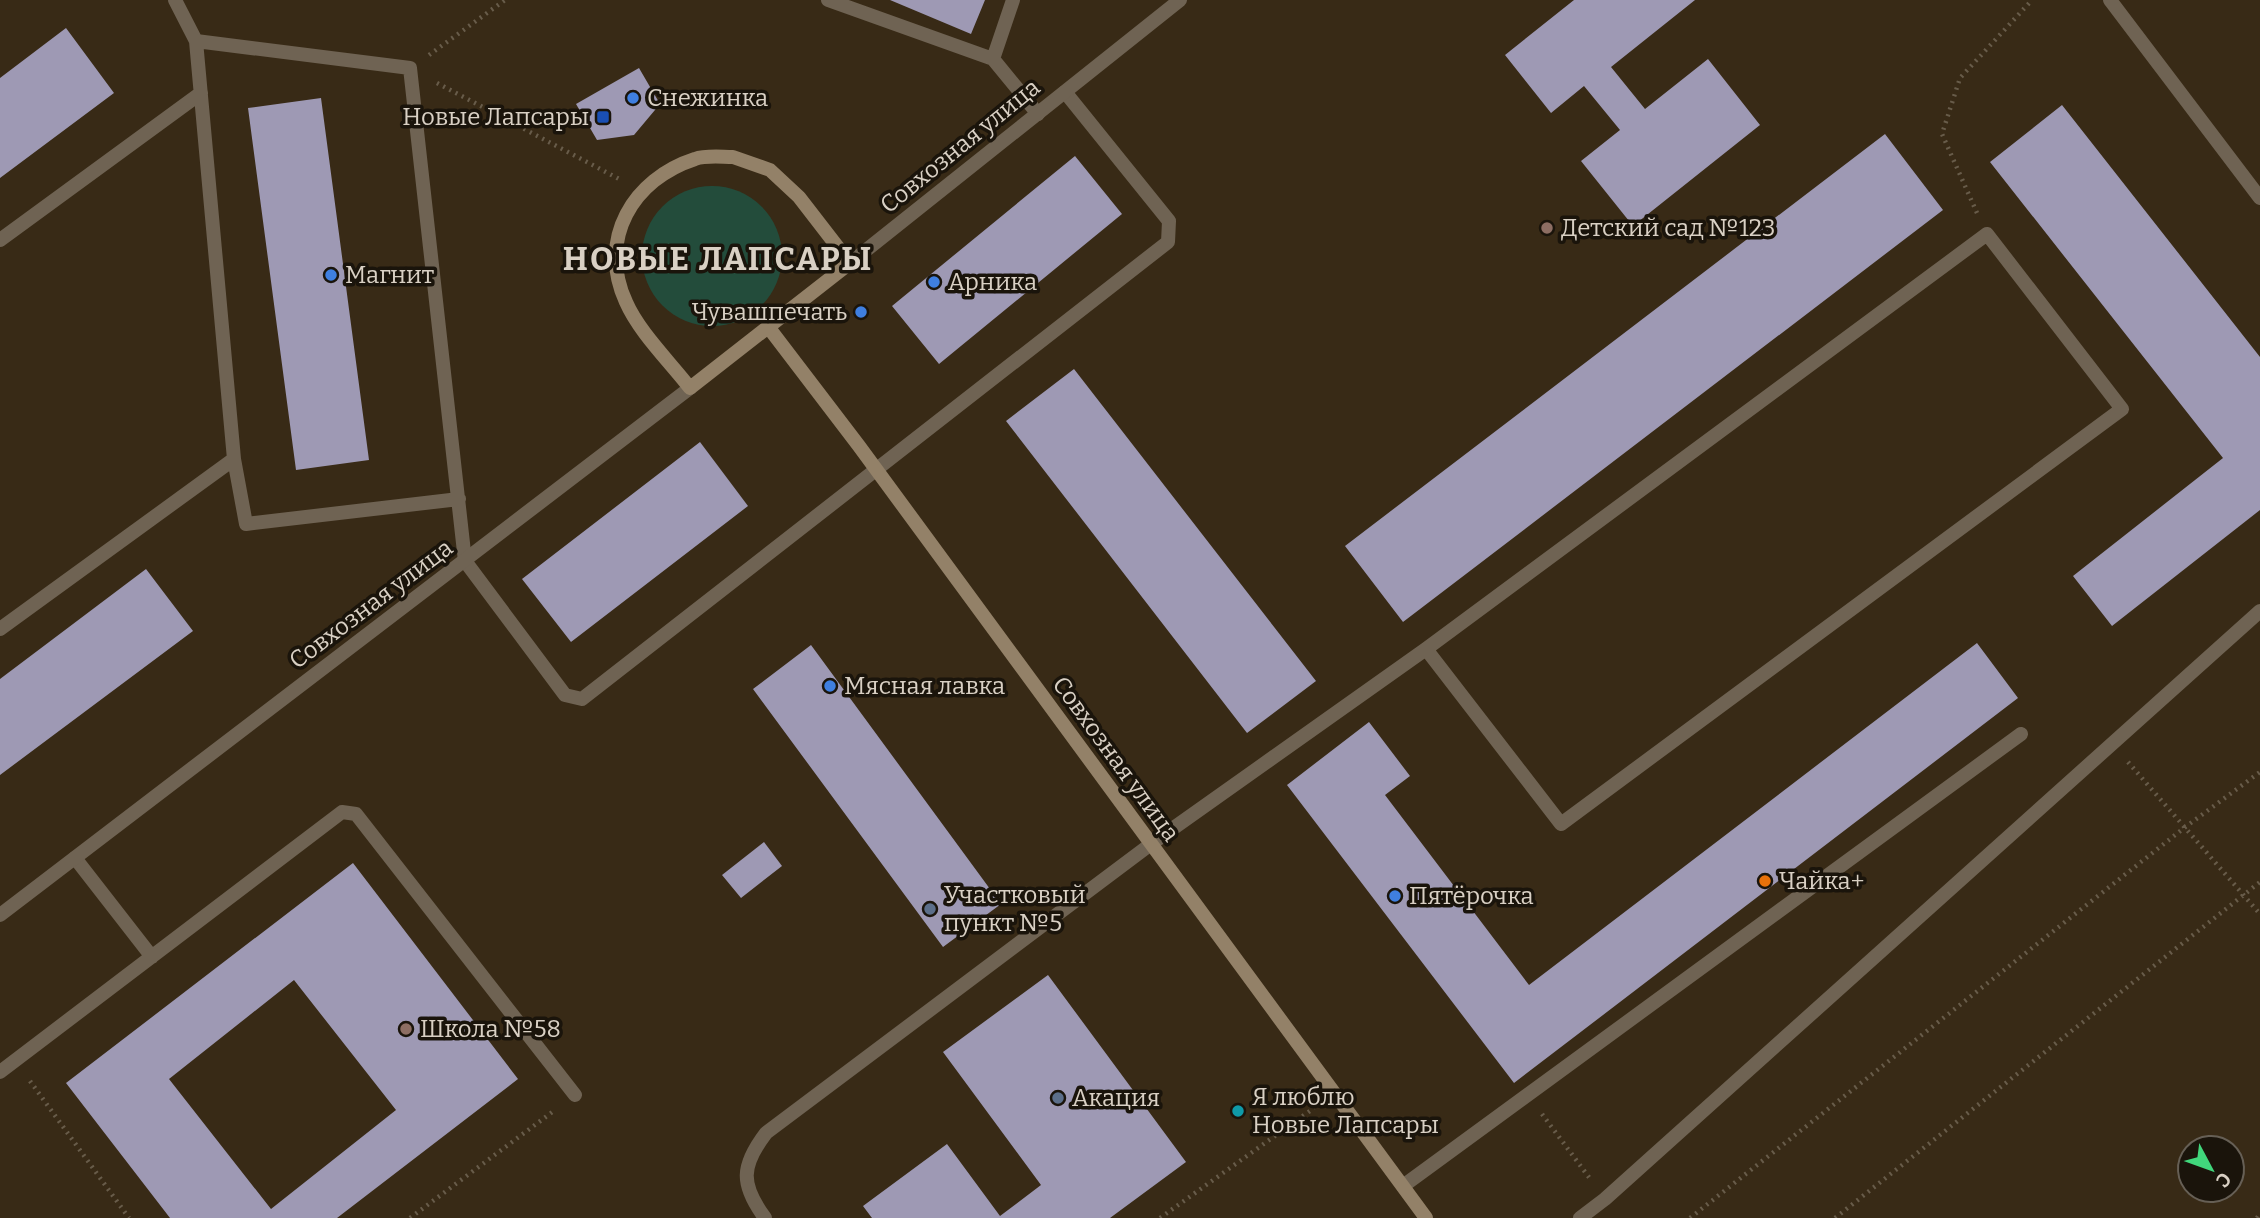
<svg xmlns="http://www.w3.org/2000/svg" width="2260" height="1218" viewBox="0 0 2260 1218" font-family="Bitter,serif">
<style>
.green{fill:#234c3b}
.building{fill:#9e99b4;fill-rule:evenodd}
.lines{fill:none;stroke-linecap:round;stroke-linejoin:round}
.path{stroke:#685c4a;stroke-width:4.5;stroke-dasharray:2 5;stroke-linecap:butt}
.lane{stroke:#6f6353;stroke-width:14}
.street{stroke:#6f6353;stroke-width:14}
.secondary{stroke:#938168;stroke-width:14}
.shop-dot{fill:#3f7fe0;stroke:#1a140b;stroke-width:2.5}
.transit-dot{fill:#1a4fb4;stroke:#1a140b;stroke-width:2.5}
.education-dot{fill:#8d6e63;stroke:#1a140b;stroke-width:2.5}
.food-dot{fill:#e8710a;stroke:#1a140b;stroke-width:2.5}
.service-dot{fill:#5c6f8a;stroke:#1a140b;stroke-width:2.5}
.culture-dot{fill:#0f9aa8;stroke:#1a140b;stroke-width:2.5}
.labels{text-anchor:middle;dominant-baseline:central;stroke-width:7;stroke-linejoin:round;paint-order:stroke}
.poi-label{font-size:24px;fill:#d9d0c4;stroke:#1a140b;text-anchor:start}
.street-label{font-size:24px;fill:#d9d0c4;stroke:#1a140b}
.district-label{font-size:32px;font-weight:bold;letter-spacing:2px;fill:#d9d0c4;stroke:#1a140b}
</style>
<rect width="100%" height="100%" fill="#382a16"/>
<!-- green -->
<path class="green" d="M642 256a70 70 0 1 1 140 0a70 70 0 1 1-140 0Z"/>
<!-- building -->
<path class="building" d="M 890,0 L 985,0 L 971,34 Z
M 1574,0 L 1695,0 L 1611,67 L 1645,109 L 1708,59 L 1760,125 L 1633,226 L 1581,161 L 1620,130 L 1584,86 L 1551,113 L 1505,55 Z
M 66,28 L 114,93 L 0,178 L 0,78 Z
M 639,68 L 660,104 L 634,135 L 597,140 L 576,104 Z
M 321,98 L 369,460 L 296,470 L 248,108 Z
M 2062,105 L 2260,357 L 2260,510 L 2112,626 L 2073,576 L 2223,458 L 1990,162 Z
M 1885,134 L 1943,210 L 1403,622 L 1345,546 Z
M 1075,156 L 1122,214 L 939,364 L 892,306 Z
M 1074,369 L 1316,681 L 1247,733 L 1006,421 Z
M 700,442 L 748,506 L 571,642 L 522,579 Z
M 146,569 L 193,631 L 0,775 L 0,679 Z
M 1977,643 L 2018,698 L 1514,1083 L 1287,785 L 1369,722 L 1410,776 L 1385,795 L 1529,985 Z
M 811,645 L 1001,904 L 943,947 L 753,689 Z
M 764,842 L 782,866 L 741,898 L 722,875 Z
M 353,863 L 518,1079 L 337,1218 L 170,1218 L 66,1083 ZM 294,980 L 396,1110 L 271,1209 L 169,1079 Z
M 1048,975 L 1186,1162 L 1110,1218 L 872,1218 L 863,1206 L 947,1144 L 1000,1216 L 1041,1185 L 943,1052 Z"/>
<g class="lines">
<!-- path -->
<path class="path" d="M 429,55 L 505,0
M 437,83 L 621,180
M 1977,213 L 1942,134 L 1960,78 L 2032,0
M 2128,762 L 2260,914
M 30,1081 L 129,1218
M 1542,1114 L 1591,1180
M 410,1218 L 555,1110
M 1160,1218 L 1314,1108
M 1690,1218 L 2184,828 L 2260,772
M 1835,1218 L 2260,882
M 2257,1218 L 2260,1213"/>
<!-- lane -->
<path class="lane" d="M 175,0 L 196,41 L 410,68 L 465,561 L 565,695 L 582,699 L 1168,242 L 1169,221 L 1065,92
M 828,0 L 993,59 L 1038,114
M 2110,0 L 2260,198
M 993,59 L 1013,0
M 0,240 L 201,93
M 234,459 L 246,524 L 459,499
M 0,629 L 234,459 L 196,41
M 75,858 L 152,957
M 0,1072 L 342,812 L 356,814 L 575,1095
M 1403,1186 L 2021,734
M 765,1218 C 740,1184 741,1166 766,1133 L 1151,844 L 1426,649 L 1987,234 L 2122,409 L 1561,824 L 1426,649
M 1580,1218 L 1605,1199 L 2260,611"/>
<!-- street -->
<path class="street" d="M 850,263 L 1180,0
M 0,915 L 690,388"/>
<!-- secondary -->
<path class="secondary" d="M 733,157 L 770,170 L 799,197 L 850,263 L 690,388 C 670,362 639,332 626,302 C 597,239 633,179 695,159 C 706,155 721,157 733,157 Z
M 769,328 L 859,446 L 1426,1218"/>
</g>
<!-- markers -->
<g class="shop-dot">
<circle cx="633" cy="98" r="7"/>
<circle cx="331" cy="275" r="7"/>
<circle cx="934" cy="282" r="7"/>
<circle cx="861" cy="312" r="7"/>
<circle cx="830" cy="686" r="7"/>
<circle cx="1395" cy="896" r="7"/>
</g>
<rect class="transit-dot" x="596" y="110" width="14" height="14" rx="3.5"/>
<g class="education-dot">
<circle cx="1547" cy="228" r="7"/>
<circle cx="406" cy="1029" r="7"/>
</g>
<circle class="food-dot" cx="1765" cy="881" r="7"/>
<g class="service-dot">
<circle cx="930" cy="909" r="7"/>
<circle cx="1058" cy="1098" r="7"/>
</g>
<circle class="culture-dot" cx="1238" cy="1111" r="7"/>
<g class="labels">
<!-- poi labels -->
<g class="poi-label">
<text x="647" y="98">Снежинка</text>
<text x="589" y="117" text-anchor="end">Новые Лапсары</text>
<text x="1561" y="228">Детский сад №123</text>
<text x="345" y="275">Магнит</text>
<text x="948" y="282">Арника</text>
<text x="847" y="312" text-anchor="end">Чувашпечать</text>
<text x="844" y="686">Мясная лавка</text>
<text x="1779" y="881">Чайка+</text>
<text x="944" y="895">Участковый<tspan x="944" dy="28">пункт №5</tspan></text>
<text x="1409" y="896">Пятёрочка</text>
<text x="420" y="1029">Школа №58</text>
<text x="1252" y="1097">Я люблю<tspan x="1252" dy="28">Новые Лапсары</tspan></text>
<text x="1072" y="1098">Акация</text>
</g>
<!-- street labels -->
<g class="street-label">
<text transform="translate(960 146) rotate(-39)">Совхозная улица</text>
<text transform="translate(371 604) rotate(-37)">Совхозная улица</text>
<text transform="translate(1116 759) rotate(54)">Совхозная улица</text>
</g>
<!-- district labels -->
<g class="district-label">
<text x="718" y="259">НОВЫЕ ЛАПСАРЫ</text>
</g>
</g>
<!-- north arrow -->
<g transform="translate(2211 1169) rotate(131)"><circle r="33" fill="#1a140b" stroke="#665f55" stroke-width="2"/>
<path d="M0-5L12 26L0 18L-12 26Z" fill="#41d77c"/>
<text y="-10" font-size="19" font-weight="bold" text-anchor="middle" fill="#d9d0c4">С</text>
</g>
</svg>
